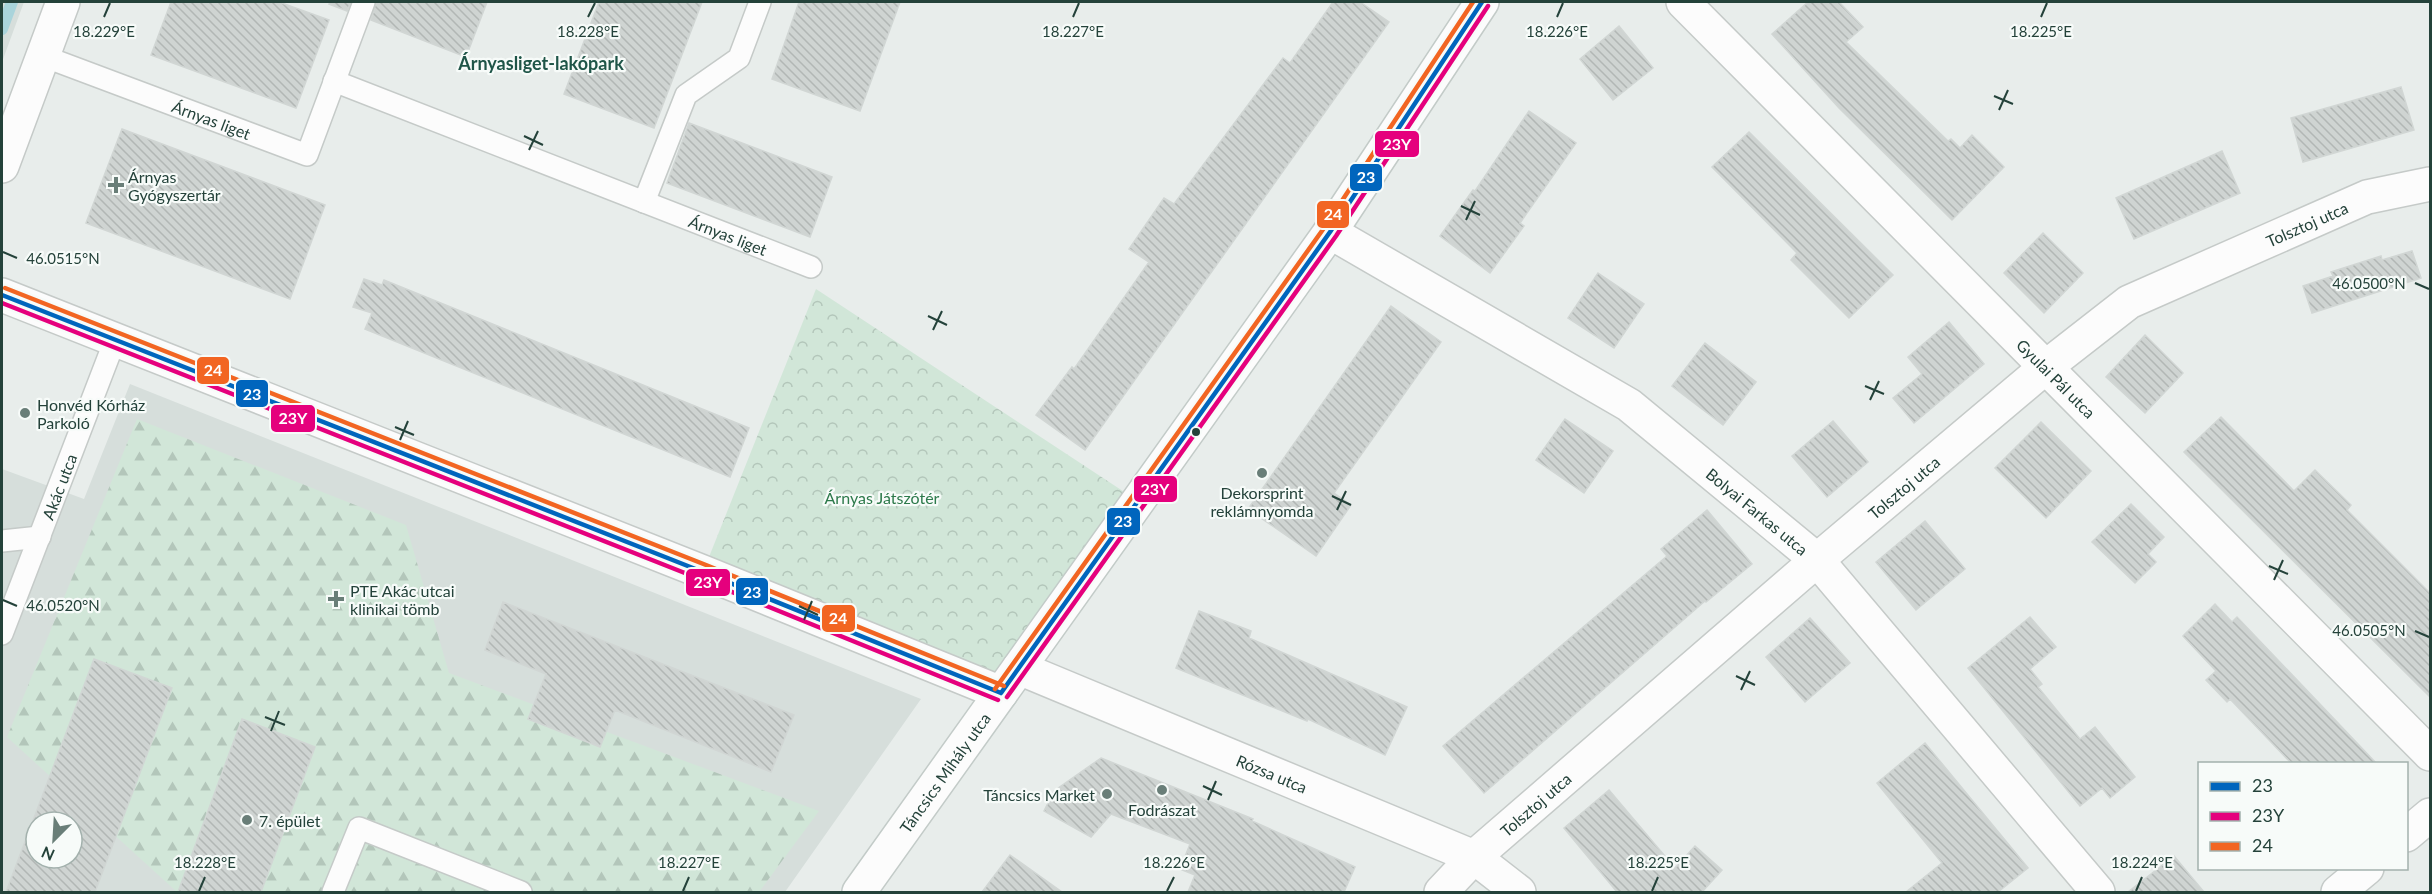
<svg xmlns="http://www.w3.org/2000/svg" width="2432" height="894" viewBox="0 0 2432 894" font-family="Lato,sans-serif">
<style>
.built{fill:#d6dedb;fill-rule:evenodd}
.forest{fill:url(#forest-firs)}
.park{fill:url(#park-crowns)}
.lines{fill:none;stroke-linecap:round;stroke-linejoin:round}
.stream{stroke:#a9d4db;stroke-width:12}
.building{fill:url(#building-back-hatch);stroke:#d1d6d4;stroke-width:1.5;fill-rule:evenodd}
.lane-casing{stroke:#c5cac8;stroke-width:24}
.street-casing{stroke:#c5cac8;stroke-width:36}
.secondary-casing{stroke:#c3cbc8;stroke-width:36}
.lane{stroke:#fcfcfc;stroke-width:21}
.street{stroke:#fcfcfc;stroke-width:33}
.secondary{stroke:#fcfcfc;stroke-width:33}
.bus-1-casing{stroke:#f7fbf9;stroke-width:9}
.bus-2-casing{stroke:#f7fbf9;stroke-width:9}
.bus-3-casing{stroke:#f7fbf9;stroke-width:9}
.bus-1{stroke:#0065bd;stroke-width:4.5}
.bus-2{stroke:#e5007d;stroke-width:4.5}
.bus-3{stroke:#f26522;stroke-width:4.5}
.ticks{fill:none;stroke:#24423a;stroke-width:2}
.poi-dot{fill:#697e78;stroke:#f7fbf9;stroke-width:2}
.bus-dot{fill:#24423a;stroke:#f7fbf9;stroke-width:2}
.labels{text-anchor:middle;dominant-baseline:central;stroke-width:4.5;stroke-linejoin:round;paint-order:stroke}
.street-label{font-size:16px;fill:#24423a;stroke:#f7fbf9}
.poi-label{font-size:16px;fill:#24423a;stroke:#f7fbf9;text-anchor:start}
.park-label{font-size:16px;fill:#2d7a4b;stroke:#f7fbf9}
.neighbourhood-label{font-size:18px;font-weight:bold;fill:#1f5548;stroke:#f7fbf9}
.ticks-label{font-size:15px;text-anchor:middle;fill:#24423a;stroke:#f7fbf9;stroke-width:4.5;stroke-linejoin:round;paint-order:stroke}
.line-badge{stroke:#f7fbf9;stroke-width:2}
.badge-label{font-size:16px;text-anchor:middle;font-weight:bold;fill:#fff}
</style>
<defs>
<pattern id="forest-firs" width="22" height="20" patternUnits="userSpaceOnUse" patternTransform="scale(1.5)"><rect width="22" height="20" fill="#d1e6d8"/><path d="M5 1l3.5 6h-7zM16 11l3.5 6h-7z" fill="#b3c6ba"/></pattern>
<pattern id="park-crowns" width="20" height="18" patternUnits="userSpaceOnUse" patternTransform="scale(1.5)"><rect width="20" height="18" fill="#d1e6d8"/><path d="M2 6a3 3 0 1 1 6 0M12 15a3 3 0 1 1 6 0" fill="none" stroke="#b3c6ba"/></pattern>
<pattern id="building-back-hatch" width="6" height="6" patternUnits="userSpaceOnUse" patternTransform="scale(1.5)"><rect width="6" height="6" fill="#cfd4d2"/><path d="M-1 5l2 2M0 0l6 6M5-1l2 2" fill="none" stroke="#b2b7b5"/></pattern>
</defs>
<rect width="100%" height="100%" fill="#e8edeb"/>
<!-- built -->
<path class="built" d="M 2,2 L 24,2 L 2,62 Z
M 130,384 L 921,699 L 785,892 L 2,892 L 2,469 L 84,499 ZM 36,822 L 72,822 L 72,858 L 36,858 Z"/>
<!-- forest -->
<path class="forest" d="M 137,419 L 406,525 L 449,673 L 819,811 L 759,892 L 177,892 L 7,737 Z"/>
<!-- park -->
<path class="park" d="M 816,289 L 1138,501 L 1001,693 L 703,572 Z"/>
<g class="lines">
<!-- stream -->
<path class="stream" d="M 2,29 L 12,2"/>
</g>
<!-- building -->
<path class="building" d="M 171,2 L 279,2 L 329,20 L 296,108 L 151,55 Z
M 330,2 L 351,2 L 347,11 L 329,4 Z
M 376,2 L 487,2 L 466,57 L 371,20 Z
M 599,2 L 702,2 L 654,128 L 564,94 Z
M 799,2 L 900,2 L 860,111 L 772,79 Z
M 1333,2 L 1360,2 L 1389,22 L 1085,450 L 1036,415 L 1072,367 L 1074,369 L 1149,262 L 1129,249 L 1164,198 L 1174,204 L 1283,58 L 1290,63 Z
M 1808,2 L 1839,2 L 1863,27 L 1846,42 L 1948,141 L 1951,139 L 1960,148 L 1972,135 L 2004,167 L 1952,220 L 1839,108 L 1772,34 Z
M 1619,26 L 1653,68 L 1613,100 L 1580,59 Z
M 2401,87 L 2414,130 L 2303,162 L 2291,118 Z
M 1529,111 L 1576,143 L 1520,223 L 1524,226 L 1490,273 L 1440,236 L 1473,190 L 1475,191 Z
M 689,123 L 832,177 L 810,237 L 667,183 Z
M 122,129 L 325,205 L 290,299 L 86,223 Z
M 1749,132 L 1893,275 L 1849,318 L 1791,260 L 1797,253 L 1712,167 Z
M 2222,151 L 2240,193 L 2134,239 L 2116,198 Z
M 2043,233 L 2083,273 L 2044,313 L 2004,273 Z
M 2412,251 L 2421,278 L 2312,313 L 2303,286 L 2333,276 L 2331,272 L 2381,256 L 2382,260 Z
M 1598,273 L 1644,304 L 1614,348 L 1568,318 Z
M 364,279 L 382,285 L 384,280 L 749,428 L 730,477 L 365,329 L 372,313 L 353,307 Z
M 1391,306 L 1441,342 L 1334,493 L 1351,505 L 1316,556 L 1248,509 Z
M 1949,322 L 1984,364 L 1914,423 L 1893,398 L 1922,374 L 1908,357 Z
M 2145,335 L 2183,373 L 2145,413 L 2106,377 Z
M 1705,343 L 1756,382 L 1723,425 L 1672,386 Z
M 2221,417 L 2294,491 L 2315,470 L 2351,505 L 2347,510 L 2430,593 L 2430,697 L 2184,452 Z
M 1565,419 L 1613,451 L 1584,493 L 1536,460 Z
M 1833,421 L 1868,462 L 1827,497 L 1792,456 Z
M 2041,422 L 2091,471 L 2046,518 L 1995,468 Z
M 2131,504 L 2164,537 L 2148,554 L 2156,562 L 2135,583 L 2092,542 Z
M 1707,510 L 1752,564 L 1706,602 L 1705,601 L 1484,793 L 1443,746 L 1667,556 L 1661,549 Z
M 1925,521 L 1965,569 L 1916,610 L 1876,562 Z
M 503,602 L 794,715 L 771,772 L 615,710 L 600,747 L 528,719 L 546,674 L 485,650 Z
M 2215,604 L 2232,622 L 2237,617 L 2377,764 L 2292,764 L 2230,699 L 2227,702 L 2206,680 L 2216,671 L 2183,636 Z
M 1199,611 L 1251,631 L 1249,638 L 1407,707 L 1385,755 L 1308,719 L 1307,721 L 1176,668 Z
M 2030,617 L 2056,647 L 2030,669 L 2042,684 L 2038,687 L 2080,739 L 2095,727 L 2135,777 L 2110,798 L 2102,788 L 2080,806 L 1968,668 Z
M 1810,618 L 1850,663 L 1805,702 L 1766,657 Z
M 94,659 L 172,688 L 95,892 L 6,892 ZM 36,822 L 72,822 L 72,858 L 36,858 Z
M 242,719 L 315,747 L 261,892 L 178,892 Z
M 1925,743 L 2028,868 L 1998,892 L 1906,892 L 1942,863 L 1877,783 Z
M 1101,758 L 1253,819 L 1252,821 L 1355,867 L 1344,892 L 1188,892 L 1195,875 L 1180,869 L 1190,844 L 1111,814 L 1091,837 L 1044,811 L 1054,791 Z
M 1609,790 L 1675,868 L 1695,846 L 1722,870 L 1702,892 L 1617,892 L 1564,828 Z
M 1010,855 L 1062,892 L 982,892 Z
M 2174,856 L 2204,892 L 2128,892 Z"/>
<g class="lines">
<!-- lane casing -->
<g class="lane-casing">
<g id="lane">
<path id="s1" d="M 43,56 L 307,155 L 364,2"/>
<path id="s2" d="M 334,81 L 811,267"/>
<path d="M 644,202 L 686,95 L 739,58 L 760,2"/>
<path d="M 2,541 L 40,537"/>
<path id="s3" d="M 2,634 L 115,340"/>
<path d="M 333,892 L 359,828 L 521,892"/>
</g>
</g>
<!-- street casing -->
<g class="street-casing">
<g id="street">
<path id="s4" d="M 1683,2 L 2430,754"/>
<path d="M 2,166 L 63,2"/>
<path id="s5" d="M 1330,232 L 1629,405 L 1817,560 L 2098,892"/>
<path d="M 2,295 L 703,572 L 1001,693"/>
<path id="s6" d="M 1019,668 L 1474,857 L 1519,892"/>
<path d="M 2406,835 L 2430,815"/>
<path id="s7" d="M 1441,892 L 1474,857 L 1817,560 L 2047,366 L 2129,302 L 2367,197 L 2430,184"/>
<path d="M 2338,892 L 2367,868"/>
</g>
</g>
<!-- secondary casing -->
<g class="secondary-casing">
<g id="secondary">
<path id="s8" d="M 859,892 L 1330,232 L 1482,2"/>
</g>
</g>
<!-- lane -->
<use href="#lane" class="lane"/>
<!-- street -->
<use href="#street" class="street"/>
<!-- secondary -->
<use href="#secondary" class="secondary"/>
<!-- bus-1 casing -->
<g class="bus-1-casing">
<path id="bus-1" d="M 2,295 L 703,572 L 1001,693
M 1001,693 L 1330,232 L 1482,2"/>
</g>
<!-- bus-2 casing -->
<g class="bus-2-casing">
<path id="bus-2" d="M 2,303 L 700,579 L 998,700
M 1007,697 L 1336,236 L 1488,6"/>
</g>
<!-- bus-3 casing -->
<g class="bus-3-casing">
<path id="bus-3" d="M 5,288 L 706,565 L 1004,686
M 995,689 L 1324,228 L 1473,2"/>
</g>
<!-- bus-1 -->
<use href="#bus-1" class="bus-1"/>
<!-- bus-2 -->
<use href="#bus-2" class="bus-2"/>
<!-- bus-3 -->
<use href="#bus-3" class="bus-3"/>
</g>
<!-- ticks -->
<path class="ticks" d="M 104,17 L 110,3M 588,17 L 595,3M 1073,17 L 1079,3M 1557,17 L 1563,3M 2041,17 L 2047,3M 1994,96 L 2013,104M 1999,110 L 2008,90M 524,136 L 543,145M 529,150 L 538,131M 1461,206 L 1480,215M 1466,220 L 1475,201M 3,252 L 17,258M 2415,283 L 2429,289M 928,316 L 947,325M 933,330 L 942,311M 1865,386 L 1884,394M 1870,400 L 1879,381M 395,427 L 414,435M 400,440 L 408,421M 1332,496 L 1351,505M 1337,510 L 1346,491M 2269,566 L 2288,574M 2274,580 L 2283,560M 3,600 L 17,606M 799,606 L 818,615M 804,620 L 812,601M 2415,631 L 2429,637M 1736,676 L 1755,685M 1741,690 L 1750,671M 265,717 L 285,725M 271,731 L 279,711M 1203,786 L 1222,795M 1208,800 L 1216,781M 199,891 L 205,877M 683,891 L 689,877M 1167,891 L 1174,877M 1652,891 L 1658,877M 2136,891 L 2142,877"/>
<!-- markers -->
<g class="poi-dot">
<path d="M113 176h6v6h6v6h-6v6h-6v-6h-6v-6h6z"/>
<circle cx="25" cy="413" r="6"/>
<circle cx="1262" cy="473" r="6"/>
<path d="M333 590h6v6h6v6h-6v6h-6v-6h-6v-6h6z"/>
<circle cx="1162" cy="790" r="6"/>
<circle cx="1107" cy="794" r="6"/>
<circle cx="247" cy="820" r="6"/>
</g>
<circle class="bus-dot" cx="1196" cy="432" r="5"/>
<g class="labels">
<!-- street labels -->
<g class="street-label">
<text stroke="none"><textPath href="#s1" startOffset="180">Árnyas liget</textPath></text>
<text stroke="none"><textPath href="#s7" startOffset="1101">Tolsztoj utca</textPath></text>
<text stroke="none"><textPath href="#s2" startOffset="423">Árnyas liget</textPath></text>
<text stroke="none"><textPath href="#s4" startOffset="530">Gyulai Pál utca</textPath></text>
<text stroke="none"><textPath href="#s3" startOffset="158">Akác utca</textPath></text>
<text stroke="none"><textPath href="#s7" startOffset="615">Tolsztoj utca</textPath></text>
<text stroke="none"><textPath href="#s5" startOffset="512">Bolyai Farkas utca</textPath></text>
<text stroke="none"><textPath href="#s8" startOffset="147">Táncsics Mihály utca</textPath></text>
<text stroke="none"><textPath href="#s6" startOffset="274">Rózsa utca</textPath></text>
<text stroke="none"><textPath href="#s7" startOffset="129">Tolsztoj utca</textPath></text>
</g>
<!-- poi labels -->
<g class="poi-label">
<text x="128" y="176">Árnyas<tspan x="128" dy="18">Gyógyszertár</tspan></text>
<text x="37" y="404">Honvéd Kórház<tspan x="37" dy="18">Parkoló</tspan></text>
<text x="1262" y="492" text-anchor="middle">Dekorsprint<tspan x="1262" dy="18">reklámnyomda</tspan></text>
<text x="350" y="590">PTE Akác utcai<tspan x="350" dy="18">klinikai tömb</tspan></text>
<text x="1095" y="794" text-anchor="end">Táncsics Market</text>
<text x="1162" y="809" text-anchor="middle">Fodrászat</text>
<text x="259" y="820">7. épület</text>
</g>
<!-- park labels -->
<g class="park-label">
<text x="882" y="497">Árnyas Játszótér</text>
</g>
<!-- neighbourhood labels -->
<g class="neighbourhood-label">
<text x="541" y="63">Árnyasliget-lakópark</text>
</g>
</g>
<g class="ticks-label">
<text x="104" y="37">18.229°E</text>
<text x="588" y="37">18.228°E</text>
<text x="1073" y="37">18.227°E</text>
<text x="1557" y="37">18.226°E</text>
<text x="2041" y="37">18.225°E</text>
<text x="63" y="264">46.0515°N</text>
<text x="2369" y="289">46.0500°N</text>
<text x="63" y="611">46.0520°N</text>
<text x="2369" y="636">46.0505°N</text>
<text x="205" y="868">18.228°E</text>
<text x="689" y="868">18.227°E</text>
<text x="1174" y="868">18.226°E</text>
<text x="1658" y="868">18.225°E</text>
<text x="2142" y="868">18.224°E</text>
</g>
<g class="line-badge">
<rect x="1374" y="130" width="46" height="28" rx="6" fill="#e5007d"/>
<rect x="1349" y="163" width="34" height="29" rx="6" fill="#0065bd"/>
<rect x="1316" y="200" width="34" height="29" rx="6" fill="#f26522"/>
<rect x="196" y="356" width="34" height="29" rx="6" fill="#f26522"/>
<rect x="235" y="379" width="34" height="29" rx="6" fill="#0065bd"/>
<rect x="270" y="404" width="46" height="29" rx="6" fill="#e5007d"/>
<rect x="1133" y="475" width="45" height="28" rx="6" fill="#e5007d"/>
<rect x="1106" y="507" width="35" height="29" rx="6" fill="#0065bd"/>
<rect x="685" y="568" width="46" height="29" rx="6" fill="#e5007d"/>
<rect x="735" y="577" width="34" height="29" rx="6" fill="#0065bd"/>
<rect x="821" y="604" width="35" height="29" rx="6" fill="#f26522"/>
</g>
<g class="badge-label">
<text x="1397" y="150">23Y</text>
<text x="1366" y="183">23</text>
<text x="1333" y="220">24</text>
<text x="213" y="376">24</text>
<text x="252" y="400">23</text>
<text x="293" y="424">23Y</text>
<text x="1155" y="495">23Y</text>
<text x="1123" y="527">23</text>
<text x="708" y="588">23Y</text>
<text x="752" y="598">23</text>
<text x="838" y="624">24</text>
</g>
<!-- border -->
<rect width="2432" height="894" fill="none" stroke="#24423a" stroke-width="6"/>
<!-- legend -->
<rect x="2198" y="762" width="210" height="108" fill="#f7fbf9" stroke="#a3b1ad" stroke-width="1.5"/>
<rect x="2210" y="782" width="30" height="9" fill="#0065bd" stroke="#a3b1ad" stroke-width="1.5"/>
<text x="2252" y="792" font-size="18" fill="#24423a">23</text>
<rect x="2210" y="812" width="30" height="9" fill="#e5007d" stroke="#a3b1ad" stroke-width="1.5"/>
<text x="2252" y="822" font-size="18" fill="#24423a">23Y</text>
<rect x="2210" y="842" width="30" height="9" fill="#f26522" stroke="#a3b1ad" stroke-width="1.5"/>
<text x="2252" y="852" font-size="18" fill="#24423a">24</text>
<!-- north arrow -->
<g transform="translate(54 840) rotate(204)"><circle r="28" fill="#f7fbf9" stroke="#a3b1ad" stroke-width="1.5"/>
<path d="M0-4.5L10 22L0 15L-10 22Z" fill="#697e78"/>
<text y="-9" font-size="16" font-weight="bold" text-anchor="middle" fill="#24423a">N</text>
</g>
</svg>
